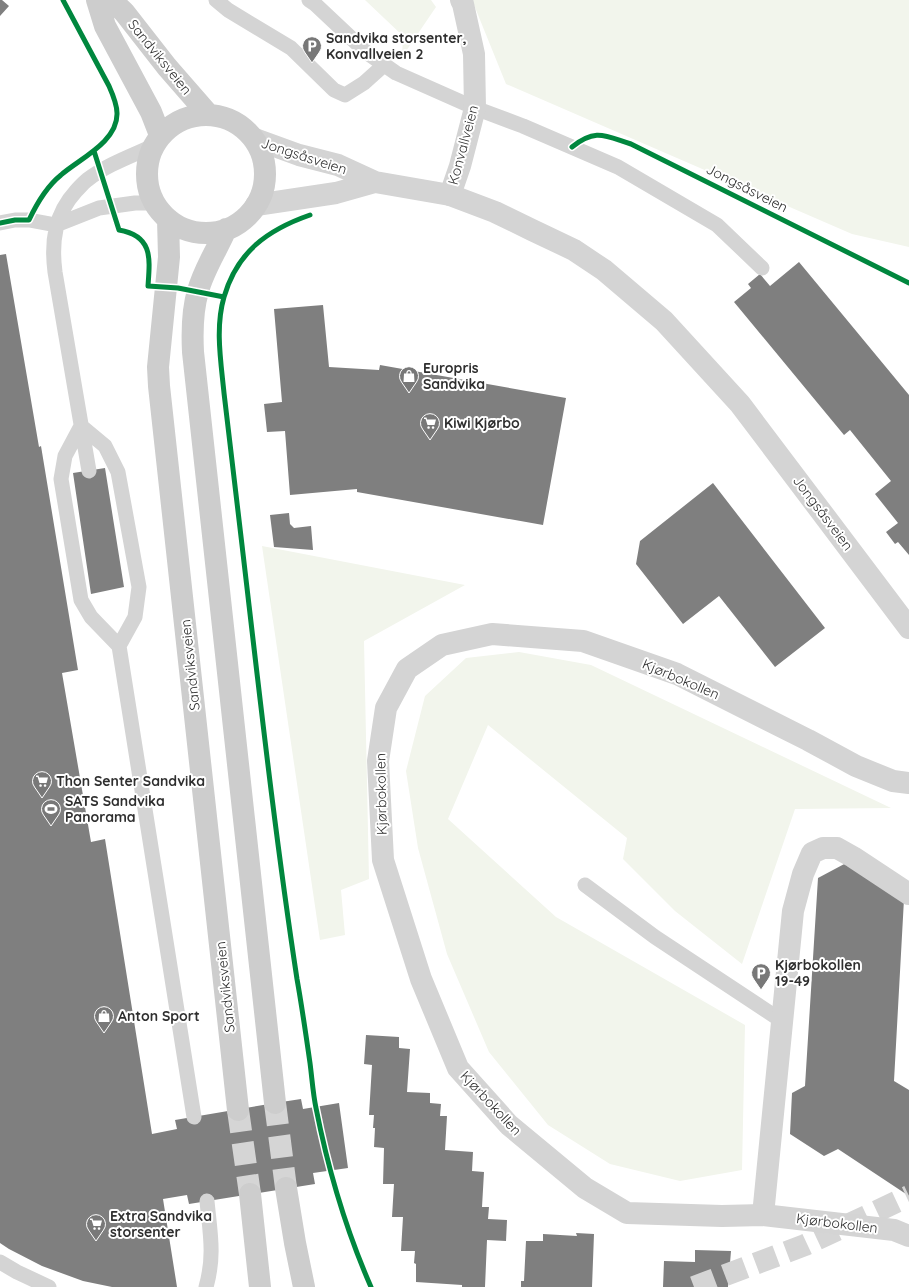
<svg xmlns="http://www.w3.org/2000/svg" width="909" height="1287" viewBox="0 0 909 1287" font-family="Quicksand,sans-serif">
<style>
.green{fill:#f2f5ec}
.building{fill:#7f7f7f}
.lines{fill:none;stroke-linecap:round;stroke-linejoin:round}
.secondary-tunnel{stroke:#d5d5d5;stroke-width:22;stroke-dasharray:22 11;stroke-linecap:butt}
.motorway-tunnel{stroke:#d5d5d5;stroke-width:22;stroke-dasharray:22 11;stroke-linecap:butt}
.service{stroke:#d4d4d4;stroke-width:15}
.minor{stroke:#d4d4d4;stroke-width:22}
.tertiary{stroke:#d4d4d4;stroke-width:22}
.secondary{stroke:#cdcdcd;stroke-width:22}
.cycleway-casing{stroke:#fff;stroke-width:8}
.cycleway{stroke:#00873e;stroke-width:5}
.labels{text-anchor:middle;dominant-baseline:central;stroke-width:4;stroke-linejoin:round;paint-order:stroke}
.poi-label{font-size:14px;font-weight:bold;fill:#2f2f2f;stroke:#fff;text-anchor:start}
.street-label{font-size:14px;fill:#2f2f2f;stroke:#fff}
</style>
<rect width="100%" height="100%" fill="#fff"/>
<!-- green -->
<path class="green" d="M 365,0 L 431,0 L 436,7 L 402,57 L 403,36 Z
M 472,0 L 909,0 L 909,247 L 852,234 L 506,84 Z
M 262,546 L 465,585 L 364,641 L 369,879 L 341,890 L 345,935 L 320,940 Z
M 519,652 L 591,665 L 891,808 L 795,809 L 742,964 L 675,911 L 623,859 L 627,838 L 488,725 L 448,819 L 556,917 L 745,1025 L 742,1170 L 680,1181 L 610,1164 L 548,1125 L 489,1052 L 447,954 L 418,848 L 406,771 L 425,696 L 466,658 Z"/>
<!-- building -->
<path class="building" d="M 0,0 L 2,0 L 9,6 L 0,16 Z
M 6,254 L 39,447 L 41,446 L 78,670 L 62,673 L 91,842 L 105,839 L 152,1134 L 177,1129 L 175,1120 L 275,1103 L 301,1099 L 303,1109 L 339,1103 L 348,1168 L 313,1173 L 315,1184 L 189,1204 L 187,1195 L 163,1199 L 177,1287 L 112,1287 L 83,1281 L 42,1266 L 9,1249 L 0,1243 L 0,255 Z
M 799,262 L 909,395 L 909,555 L 898,542 L 895,544 L 886,532 L 898,523 L 875,494 L 891,481 L 850,430 L 844,435 L 734,302 L 751,288 L 748,284 L 760,274 L 770,286 Z
M 323,305 L 329,367 L 379,370 L 380,365 L 566,398 L 543,525 L 357,492 L 357,489 L 290,495 L 285,431 L 267,432 L 264,404 L 282,402 L 274,309 Z
M 105,468 L 124,587 L 91,594 L 73,473 Z
M 713,483 L 825,628 L 775,667 L 719,596 L 683,624 L 636,564 L 640,541 Z
M 289,513 L 290,524 L 294,528 L 311,526 L 313,550 L 274,547 L 270,515 Z
M 848,862 L 904,899 L 894,1081 L 909,1090 L 909,1196 L 838,1149 L 824,1156 L 790,1134 L 792,1093 L 805,1086 L 818,878 Z
M 366,1035 L 399,1037 L 399,1048 L 410,1049 L 407,1092 L 430,1093 L 430,1103 L 441,1104 L 440,1116 L 447,1116 L 445,1150 L 473,1152 L 472,1171 L 484,1172 L 482,1207 L 489,1207 L 488,1219 L 507,1220 L 506,1241 L 487,1240 L 485,1287 L 462,1287 L 462,1285 L 416,1282 L 416,1264 L 414,1263 L 415,1251 L 401,1251 L 403,1217 L 392,1217 L 394,1184 L 383,1184 L 384,1148 L 374,1147 L 375,1128 L 373,1128 L 374,1115 L 369,1115 L 372,1065 L 364,1064 Z
M 576,1233 L 594,1234 L 592,1287 L 521,1287 L 521,1281 L 524,1281 L 526,1241 L 543,1241 L 543,1234 L 577,1236 Z
M 695,1250 L 731,1251 L 728,1287 L 663,1287 L 664,1261 L 695,1262 Z"/>
<g class="lines">
<!-- secondary-tunnel -->
<path class="secondary-tunnel" d="M 275,1103 L 286,1188
M 238,1110 L 250,1194"/>
<!-- motorway-tunnel -->
<path class="motorway-tunnel" d="M 694,1287 L 805,1245 L 909,1196"/>
<!-- service -->
<path class="service" d="M 216,0 L 228,10 L 291,48 L 334,90 L 345,95 L 364,83 L 384,65
M 309,0 L 315,4 L 366,52 L 396,73 L 475,108 L 523,126 L 618,167 L 717,225 L 762,268
M 0,223 L 15,220 L 29,220 L 56,225 L 99,208 L 135,203 L 154,203
M 89,471 L 55,272 C 51,241 55,214 76,191 C 80,187 83,183 87,180 C 106,165 131,156 153,146
M 119,646 L 135,617 L 139,587 L 118,472 L 105,446 L 81,426 L 65,456 L 61,479 L 81,600 L 91,617 L 119,646 L 194,1117
M 585,885 L 655,937 L 782,1021
M 0,1262 L 17,1272 L 49,1287
M 206,1287 C 215,1255 210,1233 207,1201"/>
<!-- minor -->
<path class="minor" d="M 450,195 L 460,166 L 475,108 L 474,54 L 463,4 L 461,0
M 909,783 L 893,781 L 856,766 L 808,740 L 677,674 L 583,641 L 492,634 L 442,645 L 407,669 L 386,708 L 378,761 L 383,860 L 421,979 L 458,1068 L 509,1125 L 585,1188 L 627,1213 L 722,1216 L 763,1215 L 894,1230 L 909,1236
M 763,1215 L 793,911 L 803,874 L 812,853 L 823,848 L 837,848 L 853,857 L 909,894"/>
<!-- tertiary -->
<path class="tertiary" d="M 255,139 L 299,155 L 338,165 L 375,182 L 450,195 L 495,212 L 532,230 L 574,250 L 604,270 L 664,321 L 740,404 L 909,628
M 256,205 L 336,193 L 375,182"/>
<!-- secondary -->
<path class="secondary" d="M 97,0 L 105,26 L 151,112 L 160,135
M 111,0 L 124,12 L 167,67 L 208,114
M147 174a59 59 0 1 1 118 0a59 59 0 1 1-118 0Z
M 168,219 L 169,257 L 158,367 L 159,386 L 238,1110
M 226,229 C 217,250 204,269 198,291 C 192,311 192,332 193,352 L 275,1103
M 286,1188 L 295,1243 L 304,1287
M 250,1194 L 260,1287"/>
<!-- cycleway casing -->
<g class="cycleway-casing">
<path id="cycleway" d="M 572,147 C 596,128 605,136 631,144 L 909,283
M 94,151 L 119,230 C 153,236 150,258 148,286 L 178,288 L 224,297
M 310,215 C 267,230 237,252 224,297 C 215,328 221,362 224,393 C 230,444 236,495 242,545 C 259,690 275,835 297,979 C 302,1007 306,1035 310,1063 C 312,1078 313,1094 316,1108 C 328,1169 346,1230 371,1287
M 0,223 L 15,220 L 29,220 C 37,203 46,187 61,175 C 79,159 118,142 117,113 C 117,104 113,95 109,86 L 63,0"/>
</g>
<!-- cycleway -->
<use href="#cycleway" class="cycleway"/>
</g>
<!-- icons -->
<defs>
<g id="parking-pin" transform="scale(1)"><path d="M0 17L-7.5 6A9.5 9.5 0 1 1 7.5 6Z" fill="#787878" stroke="#fff"/><path d="M-3.5-5.5H1a3.5 3.5 0 0 1 0 7H-1V5.5H-3.5ZM-1-3.4V-.6H.8a1.4 1.4 0 0 0 0-2.8Z" fill="#fff"/></g>
<g id="shop-pin" transform="scale(1)"><path d="M0 17L-7.5 6A9.5 9.5 0 1 1 7.5 6Z" fill="#787878" stroke="#fff"/><path d="M-5-2.5h2.3a2.7 3.5 0 0 1 5.4 0H5L5.5 6h-11ZM-1.5-2.5h3a1.5 2.3 0 0 0-3 0Z" fill="#fff"/></g>
<g id="supermarket-pin" transform="scale(1)"><path d="M0 17L-7.5 6A9.5 9.5 0 1 1 7.5 6Z" fill="#787878" stroke="#fff"/><path d="M-6-5.5h2.5l.6 2H6L4.5 2H-2.5L-4.4-4H-6ZM-1.5 3.2a1.3 1.3 0 1 0 .1 0ZM3 3.2a1.3 1.3 0 1 0 .1 0Z" fill="#fff"/></g>
<g id="stadium-pin" transform="scale(1)"><path d="M0 17L-7.5 6A9.5 9.5 0 1 1 7.5 6Z" fill="#787878" stroke="#fff"/><path d="M0-5a6.5 5 0 1 0 0 10a6.5 5 0 1 0 0-10ZM-3.5-1.8h7v3.6h-7Z" fill="#fff"/></g>
</defs>
<g fill-rule="evenodd">
<use href="#parking-pin" x="312" y="46"/>
<use href="#shop-pin" x="409" y="376"/>
<use href="#supermarket-pin" x="430" y="423"/>
<use href="#supermarket-pin" x="42" y="781"/>
<use href="#stadium-pin" x="51" y="809"/>
<use href="#parking-pin" x="761" y="973"/>
<use href="#shop-pin" x="104" y="1016"/>
<use href="#supermarket-pin" x="96" y="1224"/>
</g>
<g class="labels">
<!-- poi labels -->
<g class="poi-label">
<text x="326" y="38">Sandvika storsenter,<tspan x="326" dy="16">Konvallveien 2</tspan></text>
<text x="423" y="368">Europris<tspan x="423" dy="16">Sandvika</tspan></text>
<text x="444" y="423">Kiwi Kjørbo</text>
<text x="56" y="781">Thon Senter Sandvika</text>
<text x="65" y="801">SATS Sandvika<tspan x="65" dy="16">Panorama</tspan></text>
<text x="775" y="965">Kjørbokollen<tspan x="775" dy="16">19-49</tspan></text>
<text x="118" y="1016">Anton Sport</text>
<text x="110" y="1216">Extra Sandvika<tspan x="110" dy="16">storsenter</tspan></text>
</g>
<!-- street labels -->
<g class="street-label">
<text transform="translate(160 57) rotate(51)">Sandviksveien</text>
<text transform="translate(463 145) rotate(-75)">Konvallveien</text>
<text transform="translate(304 156) rotate(18)">Jongsåsveien</text>
<text transform="translate(747 188) rotate(27)">Jongsåsveien</text>
<text transform="translate(823 513) rotate(53)">Jongsåsveien</text>
<text transform="translate(190 665) rotate(-96)">Sandviksveien</text>
<text transform="translate(681 679) rotate(23)">Kjørbokollen</text>
<text transform="translate(381 794) rotate(-91)">Kjørbokollen</text>
<text transform="translate(225 987) rotate(-96)">Sandviksveien</text>
<text transform="translate(491 1103) rotate(47)">Kjørbokollen</text>
<text transform="translate(837 1223) rotate(7)">Kjørbokollen</text>
</g>
</g>
</svg>
